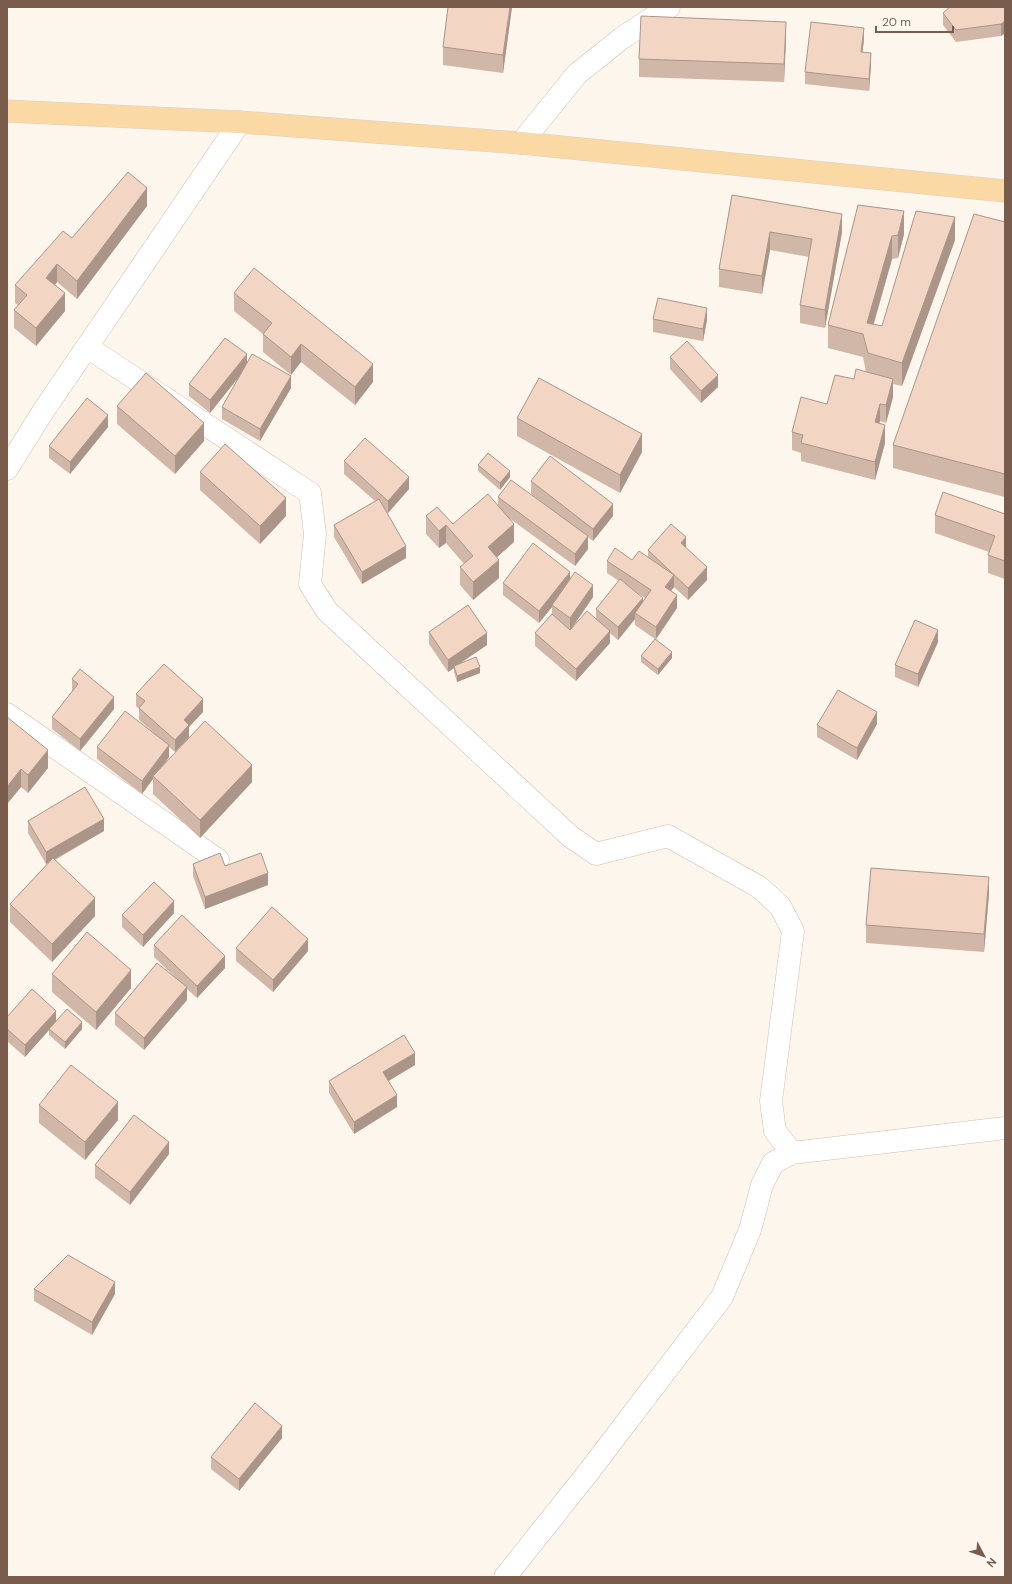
<svg xmlns="http://www.w3.org/2000/svg" width="1012" height="1584" viewBox="0 0 1012 1584" font-family="'DM Sans',sans-serif">
<style>
.lines{fill:none;stroke-linecap:round;stroke-linejoin:round}
.minor-casing{stroke:#d1beb0;stroke-width:23}
.major-casing{stroke:#dad1cd;stroke-width:23}
.minor{stroke:#fff;stroke-width:22}
.major{stroke:#fbd9a5;stroke-width:22}
.wall{fill:#d1b7a8;fill-rule:evenodd}
.shaded-wall{fill:#aa9588}
.building{fill:#f3d5c3;stroke:#aa9588}
</style>
<rect width="100%" height="100%" fill="#fdf6ec"/>
<g class="lines">
<!-- minor casing -->
<g class="minor-casing">
<path id="minor" d="M 521,143 L 577,74 L 622,38 L 669,7
M 87,347 L 310,493 L 315,534 L 310,584 L 327,611 L 571,837 L 596,854 L 668,836 L 759,887 L 780,906 L 793,931 L 771,1101 L 775,1131 L 792,1153
M 7,469 L 42,413 L 240,122
M 7,714 L 218,860
M 505,1577 L 587,1474 L 722,1297 L 750,1230 L 762,1185 L 773,1163 L 792,1153 L 1005,1128"/>
</g>
<!-- major casing -->
<g class="major-casing">
<path id="major" d="M 7,111 L 240,122 L 521,143 L 1005,191"/>
</g>
<!-- minor -->
<use href="#minor" class="minor"/>
<!-- major -->
<use href="#major" class="major"/>
</g>
<!-- wall -->
<path class="wall" d="M 512,7 L 503,73 L 443,65 L 443,47 Z
M 1005,7 L 1005,33 L 1001,36 L 956,42 L 943,25 L 943,13 Z
M 786,39 L 784,82 L 639,77 L 639,59 Z
M 864,40 L 862,52 L 871,65 L 869,91 L 805,84 L 805,72 Z
M 732,195 L 842,232 L 825,328 L 800,323 L 800,305 L 809,257 L 770,250 L 762,294 L 719,287 L 719,269 Z
M 858,205 L 904,234 L 898,258 L 892,259 L 874,324 L 882,326 L 955,240 L 902,386 L 893,384 L 893,397 L 886,423 L 880,421 L 879,423 L 885,443 L 875,480 L 801,461 L 801,453 L 792,450 L 792,432 L 827,404 L 854,379 L 866,372 L 863,357 L 828,348 L 828,325 Z
M 147,206 L 77,299 L 57,282 L 55,285 L 65,311 L 36,346 L 14,328 L 14,310 L 18,305 L 15,303 L 15,285 L 72,238 Z
M 1005,222 L 1005,497 L 893,468 L 893,445 Z
M 234,293 L 373,382 L 355,405 L 301,362 L 291,375 L 263,352 L 263,334 L 234,311 Z
M 653,319 L 707,320 L 703,341 L 653,332 Z
M 670,357 L 718,387 L 701,403 L 670,369 Z
M 247,364 L 291,388 L 260,441 L 222,419 L 222,407 L 242,372 L 210,413 L 189,396 L 189,384 Z
M 117,406 L 204,441 L 175,474 L 117,424 Z
M 517,418 L 642,452 L 620,493 L 517,436 Z
M 108,427 L 70,474 L 49,458 L 49,446 Z
M 344,461 L 409,489 L 388,513 L 387,512 L 406,558 L 362,584 L 334,537 L 334,525 L 375,501 L 344,474 Z
M 478,465 L 510,477 L 500,490 L 478,471 Z
M 200,472 L 286,516 L 260,544 L 200,490 Z
M 531,481 L 613,516 L 593,541 L 588,537 L 588,549 L 575,566 L 509,518 L 514,542 L 497,557 L 499,578 L 473,600 L 460,585 L 460,567 L 464,564 L 446,543 L 439,548 L 426,534 L 426,516 L 453,524 L 498,505 L 498,497 L 560,516 L 531,494 Z
M 1005,514 L 1005,579 L 988,573 L 988,555 L 989,552 L 935,533 L 935,515 Z
M 686,548 L 707,580 L 688,600 L 674,587 L 671,591 L 677,608 L 656,639 L 672,658 L 658,675 L 641,662 L 641,656 L 655,639 L 635,625 L 635,619 L 618,640 L 610,633 L 610,643 L 576,681 L 535,646 L 535,633 L 552,615 L 552,607 L 539,623 L 503,595 L 503,583 L 570,580 L 593,597 L 570,630 L 596,618 L 596,609 L 619,581 L 607,573 L 607,561 L 632,560 L 648,557 L 648,550 ZM 636,592 L 645,598 L 643,601 Z
M 429,632 L 487,645 L 461,663 L 480,673 L 457,682 L 454,672 L 454,668 L 448,672 L 429,644 Z
M 938,642 L 918,687 L 895,677 L 895,665 Z
M 72,679 L 114,709 L 80,751 L 52,729 L 52,717 L 72,692 Z
M 136,694 L 203,712 L 189,727 L 189,737 L 175,752 L 169,747 L 169,757 L 163,766 L 252,782 L 200,838 L 153,794 L 153,779 L 142,794 L 97,759 L 97,747 L 154,733 L 139,720 L 139,709 L 136,706 Z
M 7,717 L 48,768 L 28,793 L 21,787 L 7,804 Z
M 877,724 L 857,760 L 817,737 L 817,725 Z
M 28,821 L 104,831 L 55,860 L 95,916 L 52,962 L 10,922 L 10,904 L 48,863 L 46,864 L 28,833 Z
M 193,864 L 225,866 L 268,885 L 205,909 L 193,876 Z
M 989,894 L 984,952 L 866,943 L 866,925 Z
M 174,913 L 143,947 L 122,927 L 122,915 Z
M 154,945 L 225,968 L 197,998 L 187,989 L 187,1000 L 144,1050 L 115,1025 L 115,1013 L 176,978 L 154,957 Z
M 236,948 L 308,951 L 273,992 L 236,961 Z
M 52,974 L 131,988 L 96,1030 L 52,992 Z
M 7,1017 L 56,1022 L 82,1029 L 65,1049 L 49,1035 L 49,1030 L 25,1057 L 7,1041 Z
M 415,1065 L 389,1081 L 397,1107 L 354,1134 L 329,1093 L 329,1081 Z
M 39,1105 L 118,1120 L 85,1160 L 39,1123 Z
M 169,1154 L 130,1205 L 95,1178 L 95,1165 Z
M 34,1289 L 115,1294 L 92,1335 L 34,1301 Z
M 282,1438 L 239,1491 L 211,1469 L 211,1457 Z"/>
<!-- shaded-wall -->
<path class="shaded-wall" d="M 510,7 L 512,7 L 503,73 L 503,55 Z
M 1005,21 L 1005,33 L 1001,36 L 1001,24 Z
M 786,22 L 786,39 L 784,82 L 784,64 Z
M 864,28 L 864,40 L 861,64 L 861,52 Z
M 871,53 L 871,65 L 869,91 L 869,79 Z
M 147,188 L 147,206 L 77,299 L 77,281 Z
M 904,211 L 904,234 L 898,258 L 898,235 Z
M 842,214 L 842,232 L 825,328 L 825,310 Z
M 955,217 L 955,240 L 902,386 L 902,363 Z
M 770,232 L 770,250 L 762,294 L 762,276 Z
M 892,236 L 892,259 L 867,346 L 867,323 Z
M 57,264 L 57,282 L 46,295 L 46,278 Z
M 65,293 L 65,311 L 36,346 L 36,328 Z
M 707,308 L 707,320 L 703,341 L 703,329 Z
M 301,344 L 301,362 L 291,375 L 291,357 Z
M 247,354 L 247,367 L 210,413 L 210,400 Z
M 373,364 L 373,382 L 355,405 L 355,387 Z
M 718,375 L 718,387 L 701,403 L 701,391 Z
M 291,376 L 291,388 L 260,441 L 260,429 Z
M 893,379 L 893,397 L 886,423 L 886,405 Z
M 880,404 L 880,421 L 875,440 L 875,422 Z
M 108,415 L 108,427 L 70,474 L 70,462 Z
M 204,423 L 204,441 L 175,474 L 175,456 Z
M 885,425 L 885,443 L 875,480 L 875,462 Z
M 642,434 L 642,452 L 620,493 L 620,475 Z
M 510,471 L 510,477 L 500,490 L 500,483 Z
M 409,477 L 409,489 L 388,513 L 388,501 Z
M 286,498 L 286,516 L 260,544 L 260,526 Z
M 613,504 L 613,516 L 593,541 L 593,529 Z
M 514,524 L 514,542 L 488,565 L 488,547 Z
M 446,525 L 446,543 L 439,548 L 439,531 Z
M 588,536 L 588,549 L 575,566 L 575,554 Z
M 686,537 L 686,550 L 681,543 Z
M 406,546 L 406,558 L 362,584 L 362,572 Z
M 499,560 L 499,578 L 473,600 L 473,582 Z
M 707,567 L 707,580 L 688,600 L 688,588 Z
M 570,572 L 570,584 L 552,605 L 552,607 L 539,623 L 539,611 Z
M 674,575 L 674,587 L 665,599 L 665,587 Z
M 593,585 L 593,597 L 570,631 L 570,618 Z
M 677,595 L 677,608 L 656,639 L 656,627 Z
M 643,598 L 643,610 L 635,613 L 635,619 L 618,640 L 618,627 Z
M 938,630 L 938,642 L 918,687 L 918,674 Z
M 610,631 L 610,643 L 576,681 L 576,669 Z
M 487,633 L 487,645 L 454,667 L 454,666 L 454,668 L 448,672 L 448,660 Z
M 672,652 L 672,658 L 658,675 L 658,669 Z
M 480,667 L 480,673 L 457,682 L 457,676 Z
M 114,697 L 114,709 L 80,751 L 80,739 Z
M 203,699 L 203,712 L 189,727 L 189,737 L 175,752 L 175,740 L 184,720 Z
M 877,712 L 877,724 L 857,760 L 857,748 Z
M 169,745 L 169,757 L 154,777 L 153,776 L 153,779 L 142,794 L 142,781 Z
M 48,750 L 48,768 L 28,793 L 28,775 Z
M 252,765 L 252,782 L 200,838 L 200,820 Z
M 21,769 L 21,787 L 7,804 L 7,787 Z
M 104,819 L 104,831 L 46,864 L 46,852 Z
M 268,873 L 268,885 L 205,909 L 205,897 Z
M 989,877 L 989,894 L 984,952 L 984,934 Z
M 95,898 L 95,916 L 52,962 L 52,944 Z
M 174,901 L 174,913 L 143,947 L 143,935 Z
M 308,939 L 308,951 L 273,992 L 273,980 Z
M 225,956 L 225,968 L 197,998 L 197,986 Z
M 131,970 L 131,988 L 96,1030 L 96,1012 Z
M 187,987 L 187,1000 L 144,1050 L 144,1038 Z
M 56,1011 L 56,1023 L 49,1029 L 49,1030 L 25,1057 L 25,1045 Z
M 82,1022 L 82,1029 L 65,1049 L 65,1042 Z
M 415,1053 L 415,1065 L 383,1084 L 383,1072 Z
M 397,1095 L 397,1107 L 354,1134 L 354,1122 Z
M 118,1102 L 118,1120 L 85,1160 L 85,1142 Z
M 169,1142 L 169,1154 L 130,1205 L 130,1192 Z
M 115,1282 L 115,1294 L 92,1335 L 92,1322 Z
M 282,1426 L 282,1438 L 239,1491 L 239,1479 Z"/>
<!-- building -->
<path class="building" d="M 448,7 L 510,7 L 503,55 L 443,47 Z
M 950,7 L 1005,7 L 1005,21 L 1001,24 L 956,30 L 943,13 Z
M 641,16 L 786,22 L 784,64 L 639,59 Z
M 811,22 L 864,28 L 861,52 L 871,53 L 869,79 L 805,72 Z
M 128,172 L 147,188 L 77,281 L 57,264 L 46,278 L 65,293 L 36,328 L 14,310 L 27,295 L 15,285 L 63,231 L 72,238 Z
M 732,195 L 842,214 L 825,310 L 800,305 L 812,239 L 770,232 L 762,276 L 719,269 Z
M 858,205 L 904,211 L 898,235 L 892,236 L 867,323 L 882,326 L 916,211 L 955,217 L 902,363 L 868,353 L 863,334 L 828,325 Z
M 974,214 L 1005,222 L 1005,474 L 893,445 Z
M 254,268 L 373,364 L 355,387 L 301,344 L 291,357 L 263,334 L 272,323 L 234,293 Z
M 658,298 L 707,308 L 703,329 L 653,319 Z
M 225,338 L 247,354 L 210,400 L 189,384 Z
M 687,341 L 718,375 L 701,391 L 670,357 Z
M 252,354 L 291,376 L 260,429 L 222,407 Z
M 856,369 L 893,379 L 886,405 L 880,404 L 875,422 L 885,425 L 875,462 L 801,443 L 803,435 L 792,432 L 801,397 L 827,404 L 835,375 L 854,379 Z
M 146,373 L 204,423 L 175,456 L 117,406 Z
M 539,378 L 642,434 L 620,475 L 517,418 Z
M 87,398 L 108,415 L 70,462 L 49,446 Z
M 365,438 L 409,477 L 388,501 L 344,461 Z
M 225,444 L 286,498 L 260,526 L 200,472 Z
M 488,453 L 510,471 L 500,483 L 478,465 Z
M 550,456 L 613,504 L 593,529 L 531,481 Z
M 511,480 L 588,536 L 575,554 L 498,497 Z
M 943,492 L 1005,514 L 1005,561 L 988,555 L 995,536 L 935,515 Z
M 488,494 L 514,524 L 488,547 L 499,560 L 473,582 L 460,567 L 473,556 L 446,525 L 439,531 L 426,516 L 437,507 L 453,524 Z
M 379,499 L 406,546 L 362,572 L 334,525 Z
M 671,524 L 686,537 L 681,543 L 707,567 L 688,588 L 648,550 Z
M 533,543 L 570,572 L 539,611 L 503,583 Z
M 615,548 L 632,560 L 639,551 L 674,575 L 665,587 L 677,595 L 656,627 L 635,613 L 651,590 L 607,561 Z
M 575,572 L 593,585 L 570,618 L 552,605 Z
M 620,579 L 643,598 L 618,627 L 596,609 Z
M 468,605 L 487,633 L 448,660 L 429,632 Z
M 587,611 L 610,631 L 576,669 L 535,633 L 552,614 L 570,630 Z
M 915,620 L 938,630 L 918,674 L 895,665 Z
M 655,639 L 672,652 L 658,669 L 641,656 Z
M 476,657 L 480,667 L 457,676 L 454,666 Z
M 164,664 L 203,699 L 184,720 L 189,725 L 175,740 L 139,708 L 145,701 L 136,694 Z
M 80,669 L 114,697 L 80,739 L 52,717 L 78,684 L 72,679 Z
M 838,690 L 877,712 L 857,748 L 817,725 Z
M 125,711 L 169,745 L 142,781 L 97,747 Z
M 7,717 L 48,750 L 28,775 L 21,769 L 7,787 Z
M 205,721 L 252,765 L 200,820 L 153,776 Z
M 85,787 L 104,819 L 46,852 L 28,821 Z
M 220,853 L 225,866 L 261,853 L 268,873 L 205,897 L 193,864 Z
M 53,858 L 95,898 L 52,944 L 10,904 Z
M 871,868 L 989,877 L 984,934 L 866,925 Z
M 154,882 L 174,901 L 143,935 L 122,915 Z
M 272,907 L 308,939 L 273,980 L 236,948 Z
M 182,915 L 225,956 L 197,986 L 154,945 Z
M 87,932 L 131,970 L 96,1012 L 52,974 Z
M 157,963 L 187,987 L 144,1038 L 115,1013 Z
M 32,989 L 56,1011 L 25,1045 L 7,1029 L 7,1017 Z
M 67,1009 L 82,1022 L 65,1042 L 49,1029 Z
M 404,1035 L 415,1053 L 383,1072 L 397,1095 L 354,1122 L 329,1081 Z
M 71,1065 L 118,1102 L 85,1142 L 39,1105 Z
M 134,1115 L 169,1142 L 130,1192 L 95,1165 Z
M 68,1255 L 115,1282 L 92,1322 L 34,1289 Z
M 255,1403 L 282,1426 L 239,1479 L 211,1457 Z"/>
<!-- border -->
<rect width="1012" height="1584" fill="none" stroke="#7a5c4d" stroke-width="16"/>
<!-- north arrow -->
<g transform="translate(984 1556) rotate(131)" stroke="#fffaf3" stroke-width="3" paint-order="stroke">
<path d="M0-3L7 15L0 10L-7 15Z" fill="#7a5c4d"/>
<text y="-6" font-size="11" font-weight="bold" text-anchor="middle" fill="#7a5c4d">N</text>
</g>
<!-- scale -->
<path d="M876 26v6h77v-6" fill="none" stroke="#7a5c4d" stroke-width="2"/>
<text x="882" y="26" font-size="12" fill="#7a5c4d" stroke="#fffaf3" stroke-width="3" paint-order="stroke">20 m</text>
</svg>
